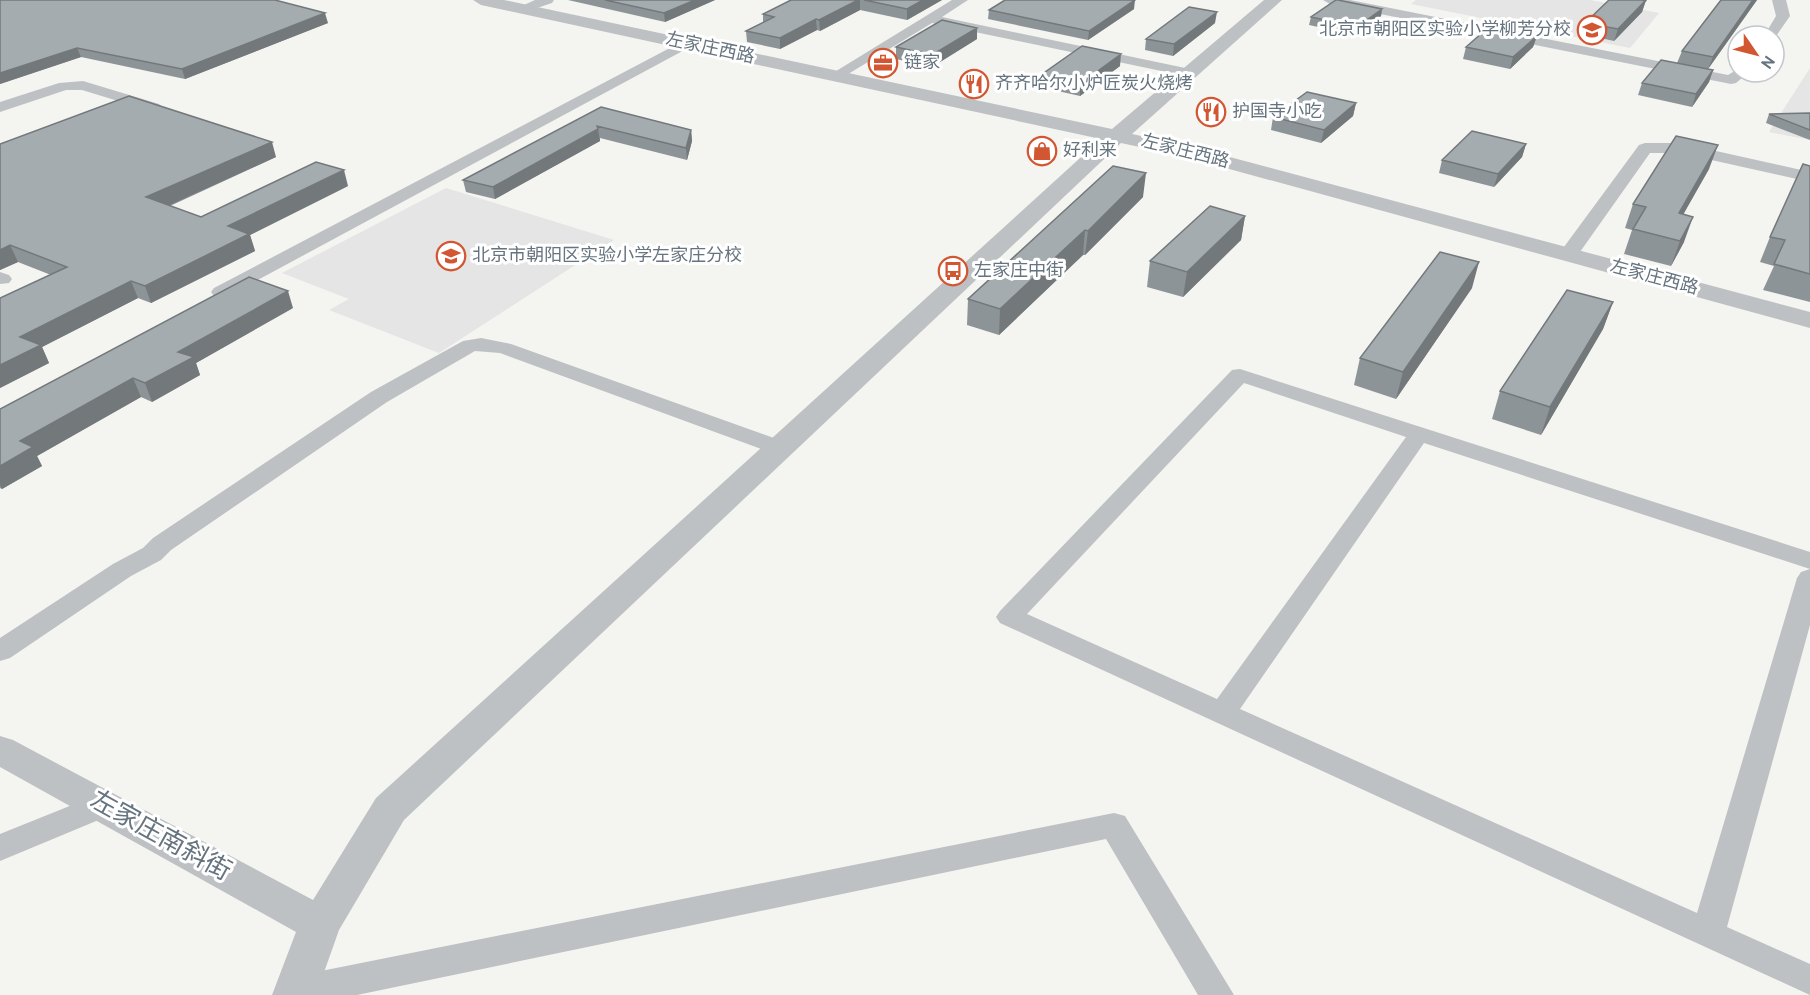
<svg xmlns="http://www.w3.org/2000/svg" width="1810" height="995" viewBox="0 0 1810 995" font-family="Overpass,'Noto Sans SC',sans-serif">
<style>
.built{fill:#e4e5e4}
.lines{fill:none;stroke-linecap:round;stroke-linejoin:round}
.minor{fill:#bdc1c4;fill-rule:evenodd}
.tertiary{fill:#bdc1c4;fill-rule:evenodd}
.wall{fill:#8d9497}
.shaded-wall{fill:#73787b}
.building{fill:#a4acb0;stroke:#73787b;stroke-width:1.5}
.labels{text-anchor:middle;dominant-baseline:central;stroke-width:6;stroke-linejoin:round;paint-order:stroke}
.far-poi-label{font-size:18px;fill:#66747f;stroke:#fff;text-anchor:start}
.far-street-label{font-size:18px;fill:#66747f;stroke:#fff}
.near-street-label{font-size:26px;fill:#66747f;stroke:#fff}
</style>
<rect width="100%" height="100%" fill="#f4f4f0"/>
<!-- built -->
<path class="built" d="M 1416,0 L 1590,0 L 1659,13 L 1630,48 L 1411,4 Z
M 1810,68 L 1810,140 L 1769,132 Z
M 446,188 L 614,240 L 439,353 L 329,310 L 349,299 L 282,273 Z"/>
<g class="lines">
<!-- minor -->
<path class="minor" d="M 535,0 L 554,0 L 552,3 L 522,13 L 515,9 Z
M 952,0 L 968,0 L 942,17 L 1190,69 L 1197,73 L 1190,77 L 932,23 L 840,79 L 830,79 L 828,76 Z
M 1323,0 L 1350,0 L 1728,75 L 1738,69 L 1738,72 L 1749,72 L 1736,83 L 1731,84 L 1330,4 Z
M 1772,0 L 1786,0 L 1790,16 L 1774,39 L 1774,36 L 1764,36 L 1776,16 Z
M 685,40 L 692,44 L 690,47 L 228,296 L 214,296 L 211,292 L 214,288 Z
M 83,81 L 159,104 L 162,107 L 154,112 L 82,90 L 66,90 L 0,112 L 0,102 L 59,83 Z
M 1645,143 L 1680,143 L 1810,172 L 1810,182 L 1680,153 L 1650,153 L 1575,259 L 1561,259 L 1559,255 L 1561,251 L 1639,145 Z
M 0,272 L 9,275 L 12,279 L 9,283 L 0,284 Z
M 481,338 L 511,344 L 788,443 L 791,448 L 788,453 L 780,455 L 772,453 L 500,353 L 475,351 L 387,402 L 171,550 L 161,560 L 131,576 L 10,658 L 0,661 L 0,638 L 113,564 L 143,548 L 153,538 L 371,392 L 463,341 Z
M 1240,369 L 1810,552 L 1810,569 L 1424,443 L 1240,709 L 1697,913 L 1797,578 L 1801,572 L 1810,569 L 1810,625 L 1727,927 L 1810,964 L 1810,995 L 1000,623 L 996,617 L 1000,611 L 1232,370 ZM 1244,383 L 1406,437 L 1217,699 L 1027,614 Z
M 102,793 L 113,796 L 117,805 L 113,814 L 0,861 L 0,834 Z
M 1114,813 L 1125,816 L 1234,995 L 1198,995 L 1106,839 L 357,995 L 280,995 L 279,992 L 284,981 L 296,976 Z"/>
<!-- tertiary -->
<path class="tertiary" d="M 473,0 L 504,0 L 1112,129 L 1264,0 L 1282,0 L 1132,134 L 1192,147 L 1810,312 L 1810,328 L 1182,156 L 1121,143 L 404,820 L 339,930 L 316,995 L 272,995 L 296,932 L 0,767 L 0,736 L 13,740 L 313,900 L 376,798 L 1101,139 L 481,5 Z"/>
</g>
<!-- wall -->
<path class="wall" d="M 0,0 L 328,23 L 185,79 L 81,57 L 0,84 Z
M 568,0 L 715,0 L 665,22 Z
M 791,0 L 942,0 L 907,20 L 860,10 L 820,31 L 817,30 L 780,49 L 747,42 L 746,31 L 763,22 L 763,14 Z
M 1721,0 L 1757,0 L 1708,69 L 1677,63 L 1682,51 Z
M 1645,3 L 1642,12 L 1614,41 L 1582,34 L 1585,23 Z
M 1134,9 L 1088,40 L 988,19 L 989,10 Z
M 1382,9 L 1381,16 L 1355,35 L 1309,25 L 1311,17 Z
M 1215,23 L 1173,56 L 1145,50 L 1146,39 Z
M 1537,36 L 1533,47 L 1510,69 L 1463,59 L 1466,47 Z
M 977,39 L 932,67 L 896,59 L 896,47 Z
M 1120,66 L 1080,96 L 1040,87 L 1041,75 Z
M 1713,70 L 1709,82 L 1692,107 L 1638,95 L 1642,83 Z
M 1356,103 L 1353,116 L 1321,143 L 1271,130 L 1273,117 Z
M 601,107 L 691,130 L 692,141 L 687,160 L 600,138 L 600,141 L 495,199 L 466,192 L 463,180 Z
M 1810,113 L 1810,140 L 1766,123 L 1769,114 Z
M 0,144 L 276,157 L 170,206 L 201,217 L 348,186 L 250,235 L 255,251 L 151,303 L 138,298 L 42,347 L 49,363 L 0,388 L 51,275 L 18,262 L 0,270 Z
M 1526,144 L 1522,157 L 1494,187 L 1439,173 L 1442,160 Z
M 1113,166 L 1143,197 L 1085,255 L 1083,255 L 999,335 L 967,325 L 968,299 Z
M 1810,166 L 1810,302 L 1763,290 L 1774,266 L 1760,262 L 1770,237 Z
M 1709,169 L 1683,214 L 1684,242 L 1671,266 L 1624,254 L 1632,230 L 1625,228 L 1633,204 Z
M 1245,216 L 1241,240 L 1183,297 L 1147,287 L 1150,261 Z
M 1472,288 L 1396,399 L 1354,385 L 1360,358 Z
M 1613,302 L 1603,329 L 1541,435 L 1492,419 L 1500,391 Z
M 293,308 L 196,363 L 200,375 L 152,402 L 141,397 L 37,456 L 42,466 L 2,489 L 0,488 L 0,409 Z"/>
<!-- shaded-wall -->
<path class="shaded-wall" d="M 695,0 L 715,0 L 665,22 L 664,13 Z
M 858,0 L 860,0 L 860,10 L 820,31 L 819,20 Z
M 923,0 L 942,0 L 907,20 L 907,9 Z
M 1135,0 L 1134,9 L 1088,40 L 1089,31 Z
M 1642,0 L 1647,0 L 1645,3 L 1642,12 L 1614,41 L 1618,29 Z
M 1753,0 L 1757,0 L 1708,69 L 1713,57 Z
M 1382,9 L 1381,16 L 1355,35 L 1357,27 Z
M 1217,12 L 1215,23 L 1173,56 L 1174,44 Z
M 325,13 L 328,23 L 185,79 L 182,69 Z
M 816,19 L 817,30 L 780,49 L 780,38 Z
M 977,28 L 977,39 L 932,67 L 932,55 Z
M 1537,36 L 1533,47 L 1510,69 L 1513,57 Z
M 77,48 L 81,57 L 0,84 L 0,73 Z
M 1121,54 L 1120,66 L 1080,96 L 1080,84 Z
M 1713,70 L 1709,82 L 1692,107 L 1696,94 Z
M 1356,103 L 1353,116 L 1321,143 L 1324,130 Z
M 598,129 L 600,141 L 495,199 L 493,187 Z
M 691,130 L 692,141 L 687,160 L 686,148 Z
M 272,142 L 276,157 L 152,213 L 146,197 Z
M 1526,144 L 1522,157 L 1494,187 L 1498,174 Z
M 1718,145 L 1709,169 L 1670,238 L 1679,213 Z
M 344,170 L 348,186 L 250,235 L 255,251 L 151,303 L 145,286 L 228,226 Z
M 1146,173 L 1143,197 L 1085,255 L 1088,231 Z
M 1245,216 L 1241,240 L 1183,297 L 1187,272 Z
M 1693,217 L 1684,242 L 1671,266 L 1680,241 Z
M 1085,230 L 1083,255 L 999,335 L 1000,309 Z
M 10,245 L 18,262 L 0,270 L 0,250 Z
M 1479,262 L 1472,288 L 1396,399 L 1403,372 Z
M 131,281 L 138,298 L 42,347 L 49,363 L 0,388 L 0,365 L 20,337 Z
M 288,291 L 293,308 L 196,363 L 200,375 L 152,402 L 145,383 L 178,352 Z
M 1613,302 L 1603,329 L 1541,435 L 1550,407 Z
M 133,378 L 141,397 L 37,456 L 42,466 L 2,489 L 0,485 L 0,466 L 20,441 Z"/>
<!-- building -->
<path class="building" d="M 0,0 L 275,0 L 325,13 L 182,69 L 77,48 L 0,73 Z
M 605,0 L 695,0 L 664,13 Z
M 791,0 L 858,0 L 819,20 L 816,19 L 780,38 L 746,31 L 774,17 L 763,14 Z
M 864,0 L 923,0 L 907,9 Z
M 1005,0 L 1135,0 L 1089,31 L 989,10 Z
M 1336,0 L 1338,0 L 1382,9 L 1357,27 L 1311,17 Z
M 1609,0 L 1642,0 L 1645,1 L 1618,29 L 1585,23 Z
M 1721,0 L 1753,0 L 1713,57 L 1682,51 Z
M 1189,7 L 1217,12 L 1174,44 L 1146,39 Z
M 942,20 L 977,28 L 932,55 L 896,47 Z
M 1490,26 L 1537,36 L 1513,57 L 1466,47 Z
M 1082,46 L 1121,54 L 1080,84 L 1041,75 Z
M 1661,60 L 1713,70 L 1696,94 L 1642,83 Z
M 1307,92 L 1356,103 L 1324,130 L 1273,117 Z
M 129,96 L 272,142 L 146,197 L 201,217 L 316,162 L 344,170 L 228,226 L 249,234 L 145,286 L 131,281 L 20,337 L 41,345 L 0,365 L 0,298 L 67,267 L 10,245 L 0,250 L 0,144 Z
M 601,107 L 691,130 L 686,148 L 597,126 L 598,129 L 493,187 L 463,180 Z
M 1810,113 L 1810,130 L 1769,114 Z
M 1472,131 L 1526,144 L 1498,174 L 1442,160 Z
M 1676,136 L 1718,145 L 1679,213 L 1693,217 L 1680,241 L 1633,229 L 1646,207 L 1633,204 Z
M 1803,164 L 1810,166 L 1810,274 L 1774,264 L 1785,240 L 1770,237 Z
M 1113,166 L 1146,173 L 1088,231 L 1085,230 L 1000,309 L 968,299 Z
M 1210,206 L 1245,216 L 1187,272 L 1150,261 Z
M 1440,252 L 1479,262 L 1403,372 L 1360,358 Z
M 249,277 L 288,291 L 178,352 L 194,357 L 145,383 L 133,378 L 20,441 L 33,447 L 0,466 L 0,409 Z
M 1567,290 L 1613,302 L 1550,407 L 1500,391 Z"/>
<!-- icons -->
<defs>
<g id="school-ring" transform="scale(1.5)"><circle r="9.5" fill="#fff" stroke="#d25632" stroke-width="1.5"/><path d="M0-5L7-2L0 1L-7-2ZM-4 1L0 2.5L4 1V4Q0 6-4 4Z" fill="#d25632"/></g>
<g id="office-ring" transform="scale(1.5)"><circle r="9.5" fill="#fff" stroke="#d25632" stroke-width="1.5"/><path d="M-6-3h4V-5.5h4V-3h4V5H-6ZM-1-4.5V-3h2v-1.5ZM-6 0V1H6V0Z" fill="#d25632"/></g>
<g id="restaurant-ring" transform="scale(1.5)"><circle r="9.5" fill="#fff" stroke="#d25632" stroke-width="1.5"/><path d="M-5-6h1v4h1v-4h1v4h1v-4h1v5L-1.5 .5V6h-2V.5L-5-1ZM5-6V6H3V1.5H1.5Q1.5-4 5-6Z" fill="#d25632"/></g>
<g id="shop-ring" transform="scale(1.5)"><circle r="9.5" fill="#fff" stroke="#d25632" stroke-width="1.5"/><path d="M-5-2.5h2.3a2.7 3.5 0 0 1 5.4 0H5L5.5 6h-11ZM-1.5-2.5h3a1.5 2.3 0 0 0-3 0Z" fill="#d25632"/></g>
<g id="bus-ring" transform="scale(1.5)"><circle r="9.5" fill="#fff" stroke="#d25632" stroke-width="1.5"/><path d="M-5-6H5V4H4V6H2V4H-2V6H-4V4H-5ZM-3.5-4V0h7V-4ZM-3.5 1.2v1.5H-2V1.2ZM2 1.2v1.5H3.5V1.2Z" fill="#d25632"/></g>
</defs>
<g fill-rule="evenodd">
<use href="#school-ring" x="1592" y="30"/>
<use href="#office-ring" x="883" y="63"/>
<use href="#restaurant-ring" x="974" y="84"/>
<use href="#restaurant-ring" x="1211" y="112"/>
<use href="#shop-ring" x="1042" y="151"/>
<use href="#school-ring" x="451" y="256"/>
<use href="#bus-ring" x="953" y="271"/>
</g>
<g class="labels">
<!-- far-poi labels -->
<g class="far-poi-label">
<text x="1571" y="30" text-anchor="end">北京市朝阳区实验小学柳芳分校</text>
<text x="904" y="63">链家</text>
<text x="995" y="84">齐齐哈尔小炉匠炭火烧烤</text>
<text x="1232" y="112">护国寺小吃</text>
<text x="1063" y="151">好利来</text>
<text x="472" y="256">北京市朝阳区实验小学左家庄分校</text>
<text x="974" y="271">左家庄中街</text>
</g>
<!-- far-street labels -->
<g class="far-street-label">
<text transform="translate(710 49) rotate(12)">左家庄西路</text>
<text transform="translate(1185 152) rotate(14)">左家庄西路</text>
<text transform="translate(1654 278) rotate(15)">左家庄西路</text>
</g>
<!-- near-street labels -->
<g class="near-street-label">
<text transform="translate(160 837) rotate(29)">左家庄南斜街</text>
</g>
</g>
<!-- north arrow -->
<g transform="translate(1756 54) rotate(125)"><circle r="28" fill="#ffffff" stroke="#c2c7cc" stroke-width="1.5"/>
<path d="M0-4.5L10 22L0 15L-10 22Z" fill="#d25632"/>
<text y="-9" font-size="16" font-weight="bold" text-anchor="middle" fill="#66747f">N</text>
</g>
</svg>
